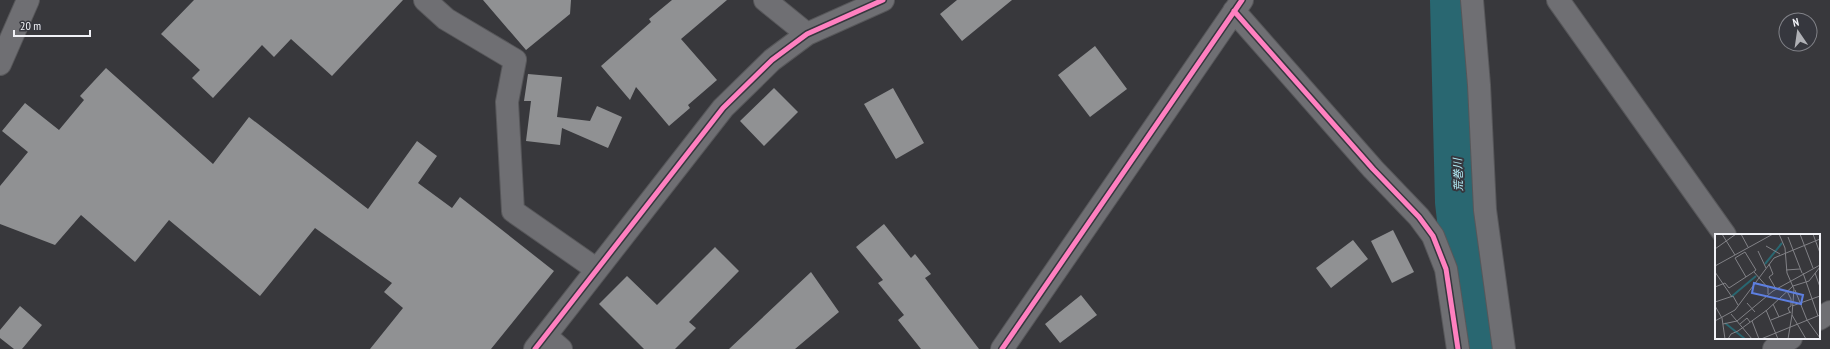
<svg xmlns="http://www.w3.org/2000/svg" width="1830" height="349" viewBox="0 0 1830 349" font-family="'PT Sans Narrow','Noto Sans JP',sans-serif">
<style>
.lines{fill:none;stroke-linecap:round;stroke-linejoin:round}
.river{stroke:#296771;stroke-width:46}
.building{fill:#909193}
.minor-casing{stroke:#57575a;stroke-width:24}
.tertiary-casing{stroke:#57575a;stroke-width:24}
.minor{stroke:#6f6f73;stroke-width:22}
.tertiary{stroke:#6f6f73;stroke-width:22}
.cycleway-casing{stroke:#36373e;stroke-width:8}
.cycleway{stroke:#ff80c0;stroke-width:5}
.labels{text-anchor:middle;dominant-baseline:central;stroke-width:4;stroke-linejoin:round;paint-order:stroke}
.water-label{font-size:11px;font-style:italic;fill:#b3ebf5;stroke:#36373e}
.inset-river{fill:none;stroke:#296771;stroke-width:2}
.inset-road{fill:none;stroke:#828287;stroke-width:1}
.view{fill:#5d7fe1;fill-opacity:0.15;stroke:#5d7fe1;stroke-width:2}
.inset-edge{fill:none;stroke:#f1f2f7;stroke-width:2}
</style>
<rect width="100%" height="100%" fill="#38383c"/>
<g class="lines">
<!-- river -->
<path class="river" d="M 1453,0 L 1458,202 L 1475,349"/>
</g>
<!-- building -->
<path class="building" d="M 194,0 L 403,0 L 332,76 L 291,39 L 274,57 L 262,45 L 213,98 L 192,78 L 200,70 L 161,34 Z
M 483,0 L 571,0 L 570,14 L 526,50 Z
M 672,0 L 727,0 L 681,39 L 717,80 L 688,105 L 690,108 L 669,126 L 636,87 L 630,100 L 601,66 L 651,22 L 649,19 Z
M 957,0 L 1012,0 L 962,41 L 940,14 Z
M 1095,46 L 1127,89 L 1090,117 L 1058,75 Z
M 106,68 L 213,164 L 249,117 L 368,209 L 417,141 L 437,156 L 418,183 L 452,208 L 460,197 L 554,271 L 491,349 L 370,349 L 403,308 L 384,292 L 392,283 L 315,228 L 260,296 L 169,220 L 135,262 L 81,215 L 55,245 L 0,224 L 0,186 L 28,152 L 2,131 L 25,103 L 59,130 L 84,100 L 80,96 Z
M 528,74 L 562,77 L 557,117 L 590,121 L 597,106 L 622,117 L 608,148 L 562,128 L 560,145 L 526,141 L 531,101 L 524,101 Z
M 774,88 L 798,112 L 764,146 L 740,121 Z
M 893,88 L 924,143 L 896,159 L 864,104 Z
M 884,224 L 911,258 L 915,254 L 931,274 L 925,278 L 979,349 L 921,349 L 898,320 L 904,315 L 878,283 L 883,280 L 856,247 Z
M 1393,230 L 1414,272 L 1392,283 L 1371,241 Z
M 1353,240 L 1368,259 L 1331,288 L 1316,268 Z
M 715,247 L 739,271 L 689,322 L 696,328 L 675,349 L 644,349 L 599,304 L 627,276 L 657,305 Z
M 811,272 L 839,312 L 795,349 L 729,349 Z
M 1081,295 L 1097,315 L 1060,343 L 1045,324 Z
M 20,306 L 42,325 L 22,349 L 14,349 L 0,338 L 0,330 Z"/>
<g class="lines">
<!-- minor casing -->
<g class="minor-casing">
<path id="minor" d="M 425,0 L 446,19 L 515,60 L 507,102 L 513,211 L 596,269
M 765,0 L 807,34
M 1472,0 L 1479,85 L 1485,210 L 1504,349
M 1558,0 L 1725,235
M 1234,11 L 1373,169 L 1419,217 L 1433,236 L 1446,269 L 1458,349
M 1819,319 L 1830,312
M 546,336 L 561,349
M 535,349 L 723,108 L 772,60 L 807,34 L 883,0
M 1002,349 L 1242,0
M 1774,349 L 1791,338"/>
</g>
<!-- tertiary casing -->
<g class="tertiary-casing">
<path id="tertiary" d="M 0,64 L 28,0"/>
</g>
<!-- minor -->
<use href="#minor" class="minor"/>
<!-- tertiary -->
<use href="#tertiary" class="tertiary"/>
<!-- cycleway casing -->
<g class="cycleway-casing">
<path id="cycleway" d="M 1234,11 L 1373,169 L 1419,217 L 1433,236 L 1446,269 L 1458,349
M 535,349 L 723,108 L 772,60 L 807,34 L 883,0
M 1002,349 L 1242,0"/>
</g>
<!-- cycleway -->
<use href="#cycleway" class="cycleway"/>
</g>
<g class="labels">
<!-- water labels -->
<g class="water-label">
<text transform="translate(1458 175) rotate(-92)">荒巻川</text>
</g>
</g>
<!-- overview -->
<g transform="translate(1715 234)">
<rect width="105" height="105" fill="#38383c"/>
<path class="inset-river" d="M 50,30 L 67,9M 16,63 L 41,42M 10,89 L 30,105"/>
<path class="inset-road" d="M 7,0 L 20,21M 26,0 L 33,13M 64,0 L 70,14 L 72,39 L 79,55 L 77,81 L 91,105M 85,0 L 98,34M 98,0 L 105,19M 73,3 L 87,39M 51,12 L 65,20M 0,15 L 21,0M 43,17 L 51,34M 54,30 L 58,40 L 54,43 L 61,55M 0,32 L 58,0M 71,36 L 85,35M 0,38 L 17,63M 39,38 L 53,54 L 53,60M 88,39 L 103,82M 100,39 L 105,53M 0,53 L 10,49 L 14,54 L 37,39 L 41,36 L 30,18 L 20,24 L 31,43M 80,56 L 92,86 L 105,104M 72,57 L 76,65 L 76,72 L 73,74 L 75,79M 0,68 L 18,62 L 23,71M 32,69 L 40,78M 58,70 L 64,83M 0,72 L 7,84 L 10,105M 77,72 L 105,62M 51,76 L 63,105M 16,80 L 37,105M 56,86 L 76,78M 0,87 L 20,76 L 59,24 L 105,5M 37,87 L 44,105M 8,90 L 22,87 L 58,57 L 105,31M 25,90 L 32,84 L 35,88M 75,93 L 77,81M 13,105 L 16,100 L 23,97 L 52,76 L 78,52 L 94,47 L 105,33M 46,105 L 105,81M 73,105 L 75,93"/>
<path class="view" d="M 39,49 L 88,61 L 86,70 L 37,59 Z"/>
<rect width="105" height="105" class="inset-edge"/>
</g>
<!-- north arrow -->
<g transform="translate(1798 32) rotate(347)"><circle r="19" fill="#36373e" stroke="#818288"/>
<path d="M0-3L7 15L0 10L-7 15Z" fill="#b0b1b6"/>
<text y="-6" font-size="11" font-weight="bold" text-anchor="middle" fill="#f1f2f7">N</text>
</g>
<!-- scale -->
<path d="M14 30v6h76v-6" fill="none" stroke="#f1f2f7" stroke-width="2"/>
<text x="20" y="30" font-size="12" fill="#f1f2f7" stroke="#36373e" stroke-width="3" paint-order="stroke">20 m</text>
</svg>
